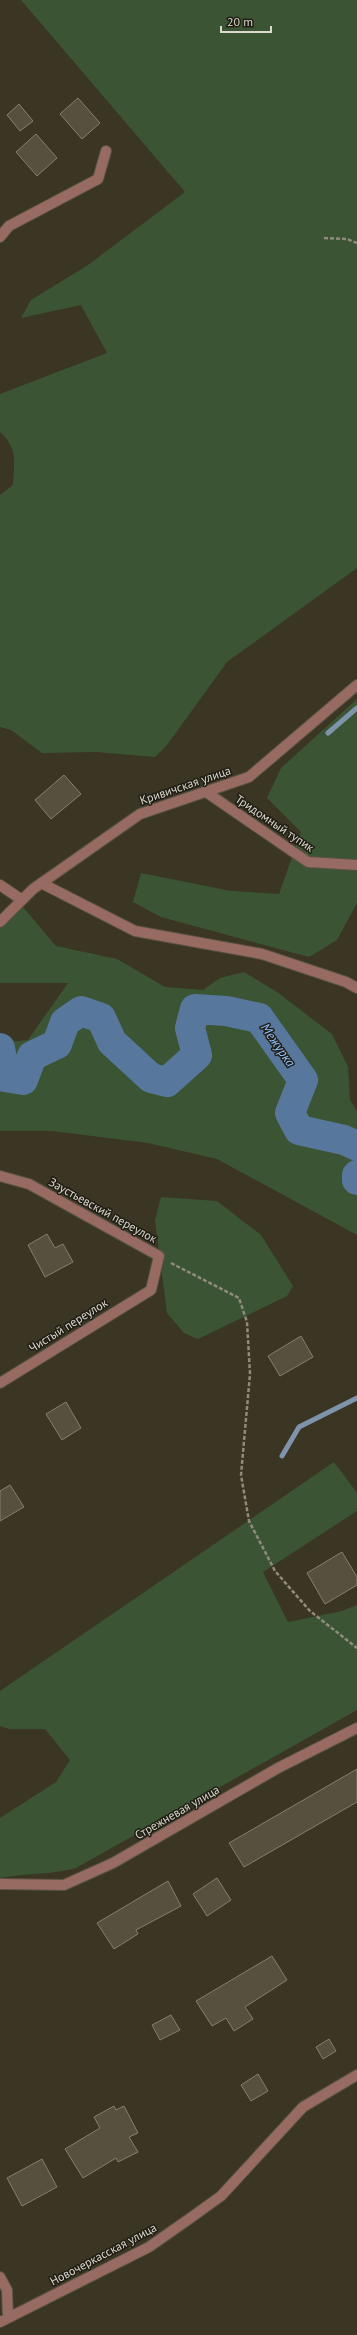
<svg xmlns="http://www.w3.org/2000/svg" width="357" height="2335" viewBox="0 0 357 2335" font-family="'PT Sans',sans-serif">
<style>
.green{fill:#3b5534}
.lines{fill:none;stroke-linecap:round;stroke-linejoin:round}
.stream{stroke:#7e94ab;stroke-width:5}
.river{stroke:#57779d;stroke-width:30}
.building{fill:#56513f;stroke:#857f6c}
.minor-casing{stroke:#585242;stroke-width:12}
.path{stroke:#908b7d;stroke-width:2.5;stroke-dasharray:4 2;stroke-linecap:butt}
.minor{stroke:#976b62;stroke-width:10}
.labels{text-anchor:middle;dominant-baseline:central;stroke-width:3;stroke-linejoin:round;paint-order:stroke}
.street-label{font-size:12px;fill:#dad7cc;stroke:#201d15}
.water-label{font-size:13px;font-style:italic;fill:#91c3ff;stroke:#201d15}
</style>
<rect width="100%" height="100%" fill="#3b3524"/>
<!-- green -->
<path class="green" d="M 21,0 L 357,0 L 357,568 L 227,662 L 167,745 L 155,757 L 96,752 L 42,753 L 11,730 L 0,727 L 0,495 L 13,485 C 14,462 18,448 0,432 L 0,394 L 107,353 L 81,305 L 21,318 L 31,300 L 88,265 L 185,192 Z
M 357,699 L 357,903 L 337,940 L 309,957 L 161,917 L 133,902 L 141,873 L 231,891 L 279,894 L 301,832 L 267,798 L 281,768 Z
M 23,907 L 56,946 L 117,959 L 165,987 L 203,990 L 220,978 L 244,972 L 277,992 L 332,1034 L 348,1067 L 350,1100 L 357,1111 L 357,1235 L 217,1159 L 148,1143 L 52,1131 L 0,1131 L 0,1043 L 28,1040 L 68,983 L 0,983 L 0,929 Z
M 161,1197 L 217,1201 L 261,1235 L 293,1286 L 287,1296 L 198,1339 L 184,1333 L 167,1313 L 155,1220 Z
M 334,1462 L 357,1493 L 357,1511 L 263,1572 L 288,1622 L 342,1611 L 357,1605 L 357,1710 L 76,1868 C 51,1875 26,1873 0,1878 L 0,1818 L 56,1782 L 70,1760 L 45,1729 L 9,1729 L 0,1726 L 0,1691 Z"/>
<g class="lines">
<!-- stream -->
<path class="stream" d="M 328,733 L 357,708
M 282,1456 L 299,1427 L 357,1398"/>
<!-- river -->
<path class="river" d="M 0,1048 L 5,1077 L 23,1080 L 32,1056 L 57,1044 L 65,1022 L 81,1011 L 101,1018 L 112,1042 L 151,1078 L 167,1082 L 197,1055 L 190,1028 L 195,1009 L 226,1011 L 259,1018 L 303,1080 L 290,1113 L 299,1130 L 344,1140 L 357,1146
M 357,1175 L 357,1180"/>
</g>
<!-- building -->
<path class="building" d="M 78,98 L 100,123 L 82,139 L 60,114 Z
M 19,104 L 33,121 L 20,131 L 7,115 Z
M 36,134 L 57,158 L 37,176 L 16,152 Z
M 64,775 L 81,794 L 51,819 L 35,800 Z
M 47,1234 L 55,1248 L 63,1244 L 73,1262 L 45,1277 L 28,1245 Z
M 301,1336 L 313,1357 L 280,1376 L 268,1356 Z
M 66,1402 L 81,1428 L 62,1440 L 46,1414 Z
M 10,1485 L 24,1507 L 0,1521 L 0,1491 Z
M 342,1552 L 357,1577 L 357,1585 L 325,1604 L 307,1573 Z
M 357,1769 L 357,1802 L 244,1867 L 229,1843 Z
M 217,1878 L 231,1900 L 207,1916 L 193,1894 Z
M 168,1881 L 181,1906 L 136,1930 L 138,1934 L 114,1949 L 97,1923 Z
M 272,1956 L 287,1980 L 245,2007 L 253,2019 L 234,2031 L 226,2018 L 212,2026 L 196,2001 Z
M 171,2015 L 180,2030 L 160,2040 L 152,2025 Z
M 329,2039 L 336,2051 L 323,2059 L 316,2047 Z
M 258,2074 L 268,2091 L 251,2101 L 241,2085 Z
M 114,2106 L 116,2110 L 124,2106 L 138,2133 L 129,2137 L 138,2152 L 118,2162 L 116,2158 L 83,2178 L 65,2149 L 100,2128 L 94,2117 Z
M 42,2159 L 57,2187 L 22,2206 L 7,2178 Z"/>
<g class="lines">
<!-- minor casing -->
<g class="minor-casing">
<path id="minor" d="M 0,237 L 9,226 L 98,179 L 106,151
M 206,792 L 308,862 L 357,865
M 41,883 L 135,931 L 262,954 L 346,982 L 357,988
M 0,885 L 22,900
M 0,922 L 33,889 L 140,814 L 249,777 L 357,685
M 0,1176 L 29,1184 L 159,1256 L 151,1290 L 0,1383
M 0,1884 L 64,1885 L 113,1863 L 278,1768 L 357,1728
M 0,2277 L 7,2290 L 8,2318
M 0,2322 L 149,2247 L 189,2219 L 221,2196 L 303,2107 L 357,2075"/>
</g>
<!-- path -->
<path class="path" d="M 324,238 L 347,239 L 357,243
M 171,1263 L 239,1298 L 247,1322 L 250,1374 L 241,1475 L 249,1521 L 275,1571 L 310,1611 L 357,1648"/>
<!-- minor -->
<use href="#minor" class="minor"/>
</g>
<g class="labels">
<!-- street labels -->
<g class="street-label">
<text transform="translate(185 785) rotate(-19)">Кривичская улица</text>
<text transform="translate(275 823) rotate(34)">Тридомный тупик</text>
<text transform="translate(103 1210) rotate(29)">Заустьевский переулок</text>
<text transform="translate(68 1325) rotate(-32)">Чистый переулок</text>
<text transform="translate(177 1812) rotate(-30)">Стрежневая улица</text>
<text transform="translate(103 2254) rotate(-28)">Новочеркасская улица</text>
</g>
<!-- water labels -->
<g class="water-label">
<text transform="translate(278 1045) rotate(55)">Межурка</text>
</g>
</g>
<!-- scale -->
<path d="M221 26v6h50v-6" fill="none" stroke="#dad7cc" stroke-width="2"/>
<text x="227" y="26" font-size="12" fill="#dad7cc" stroke="#201d15" stroke-width="3" paint-order="stroke">20 m</text>
</svg>
